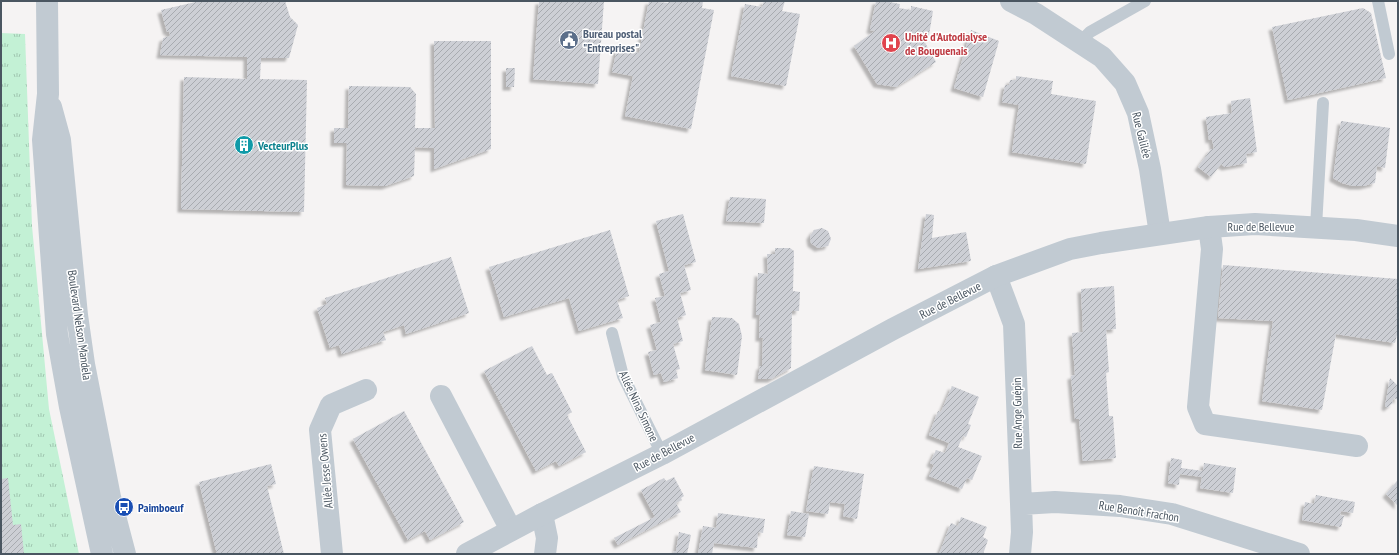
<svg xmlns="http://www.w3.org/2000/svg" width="1399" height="555" viewBox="0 0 1399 555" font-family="'PT Sans Narrow',sans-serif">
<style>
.grass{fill:url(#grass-tufts)}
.building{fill:url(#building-hatch);filter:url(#shadow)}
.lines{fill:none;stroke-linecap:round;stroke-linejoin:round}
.service{stroke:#c1cad2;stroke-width:12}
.minor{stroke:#c1cad2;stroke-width:22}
.tertiary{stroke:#c1cad2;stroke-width:22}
.labels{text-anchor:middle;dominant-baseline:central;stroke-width:3;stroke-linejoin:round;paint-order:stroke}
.service-label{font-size:12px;font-weight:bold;fill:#4e5e75;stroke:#fff;text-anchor:start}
.health-label{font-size:12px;font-weight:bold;fill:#be3a42;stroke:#fff;text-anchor:start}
.street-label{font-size:12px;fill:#4a5661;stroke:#fff}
.culture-label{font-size:12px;font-weight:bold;fill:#0d838f;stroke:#fff;text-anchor:start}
.transit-label{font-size:12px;font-weight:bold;fill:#164399;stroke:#fff;text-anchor:start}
</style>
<defs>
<pattern id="grass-tufts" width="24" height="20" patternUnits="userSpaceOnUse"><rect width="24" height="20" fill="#c3f1d5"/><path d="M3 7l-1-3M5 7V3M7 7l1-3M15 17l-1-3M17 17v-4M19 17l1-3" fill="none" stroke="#a0c6b0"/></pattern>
<pattern id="building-hatch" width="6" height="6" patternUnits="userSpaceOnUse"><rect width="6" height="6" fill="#cdcfd5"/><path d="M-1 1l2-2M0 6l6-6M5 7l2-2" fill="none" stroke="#a8abb0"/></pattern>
<filter id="shadow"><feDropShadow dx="-3.5" dy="3.5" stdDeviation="1" flood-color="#0004"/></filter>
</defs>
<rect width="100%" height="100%" fill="#f5f3f3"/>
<!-- grass -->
<path class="grass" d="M 1,33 L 25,34 L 32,226 L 49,409 L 79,554 L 1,554 Z"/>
<!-- building -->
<path class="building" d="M 200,1 L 285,1 L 290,17 L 298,25 L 289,58 L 261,58 L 260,79 L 307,80 L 304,212 L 181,209 L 184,77 L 247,79 L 247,57 L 160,55 L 163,38 L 170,36 L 169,31 L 167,32 L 161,10 Z
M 539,1 L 604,1 L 598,84 L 533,79 Z
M 649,1 L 668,3 L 669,1 L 703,1 L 702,8 L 714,10 L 691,129 L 625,116 L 633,76 L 612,72 L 617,49 L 639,53 Z
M 764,1 L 785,1 L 782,11 L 800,14 L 786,86 L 731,76 L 745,4 L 762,7 Z
M 876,1 L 884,1 L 900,4 L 899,8 L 911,10 L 911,6 L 933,11 L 928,41 L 924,41 L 936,62 L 896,87 L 877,84 L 854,46 L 875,31 L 870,30 Z
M 1363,8 L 1371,13 L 1386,78 L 1288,100 L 1272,27 Z
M 971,30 L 999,41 L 983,97 L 954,88 Z
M 434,41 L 491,41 L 491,149 L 434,169 L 434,148 L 415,147 L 414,176 L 385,186 L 346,185 L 347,143 L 334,143 L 334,128 L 348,128 L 349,86 L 410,87 L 416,94 L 415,128 L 435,128 Z
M 506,68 L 515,68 L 514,87 L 506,87 Z
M 1016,76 L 1053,81 L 1051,94 L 1096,101 L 1086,164 L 1012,152 L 1019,105 L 1002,102 L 1005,85 L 1009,85 L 1010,80 L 1016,80 Z
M 1250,98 L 1257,152 L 1246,154 L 1247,163 L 1225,167 L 1221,164 L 1211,177 L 1198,167 L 1211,149 L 1214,149 L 1212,139 L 1209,140 L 1206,117 L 1232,113 L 1231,101 Z
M 1341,121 L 1390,128 L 1385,168 L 1377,166 L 1375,183 L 1363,186 L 1353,186 L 1342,183 L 1333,178 Z
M 730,197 L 766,199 L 764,223 L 726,221 Z
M 683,214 L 696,262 L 684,265 L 691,290 L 680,293 L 686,315 L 677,318 L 683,341 L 673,344 L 680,369 L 676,370 L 678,378 L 664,382 L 661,373 L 654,375 L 648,352 L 657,350 L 650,325 L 661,322 L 655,298 L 665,296 L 659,274 L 669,271 L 656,221 Z
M 926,214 L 934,215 L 932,238 L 966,232 L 971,261 L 918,269 Z
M 822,228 L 828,231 L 831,239 L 828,246 L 818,248 L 811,243 L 810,236 L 814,230 Z
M 610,230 L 629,296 L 617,300 L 623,318 L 579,331 L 569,298 L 504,317 L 489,267 Z
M 775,248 L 790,248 L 794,251 L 793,291 L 800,292 L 799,311 L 792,311 L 791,368 L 771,379 L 758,379 L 760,366 L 762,366 L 763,338 L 759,338 L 760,315 L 756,315 L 758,273 L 768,274 L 767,254 L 775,254 Z
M 451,257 L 469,313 L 406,334 L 404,325 L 383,332 L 386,340 L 342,354 L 339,345 L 330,348 L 317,308 L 327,304 L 325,298 Z
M 1223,265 L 1398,279 L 1398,331 L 1395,343 L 1336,334 L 1322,410 L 1262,401 L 1273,321 L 1218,318 Z
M 1114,286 L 1116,329 L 1106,330 L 1109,372 L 1106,373 L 1109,416 L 1113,416 L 1116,458 L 1083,461 L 1079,419 L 1075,419 L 1071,376 L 1075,375 L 1072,333 L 1083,332 L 1081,289 Z
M 712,317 L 732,318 L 739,324 L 742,336 L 737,375 L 705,370 Z
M 532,346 L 547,375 L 552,373 L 572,412 L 567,415 L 586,452 L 559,466 L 556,461 L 536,471 L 484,371 Z
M 1390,378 L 1398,386 L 1398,400 L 1394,398 L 1392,401 L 1393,403 L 1387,408 L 1385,406 Z
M 952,386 L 979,397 L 968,424 L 971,425 L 966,437 L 963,436 L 958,447 L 982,456 L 972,480 L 967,478 L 962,489 L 929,476 L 934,465 L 930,463 L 936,450 L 945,453 L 949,443 L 929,435 L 938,411 L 941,412 Z
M 404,411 L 464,522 L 430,540 L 425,531 L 408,540 L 353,439 Z
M 1171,458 L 1182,460 L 1181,468 L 1203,471 L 1204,463 L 1236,468 L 1233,493 L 1200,488 L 1202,477 L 1180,474 L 1179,485 L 1168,483 Z
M 271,464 L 276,484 L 267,486 L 284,554 L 217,554 L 199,482 Z
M 814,466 L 864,474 L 857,519 L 843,516 L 845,504 L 830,502 L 828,514 L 806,511 Z
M 674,477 L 684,496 L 681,498 L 682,500 L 676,503 L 681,512 L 618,545 L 614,538 L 655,517 L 641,490 L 664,478 L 666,481 Z
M 8,478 L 13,525 L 21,524 L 24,554 L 1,554 L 1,479 Z
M 1398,480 L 1398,506 L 1386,494 Z
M 1316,495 L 1355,502 L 1353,513 L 1341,511 L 1340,515 L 1344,516 L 1341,527 L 1302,520 L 1305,502 L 1314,504 Z
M 791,511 L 809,514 L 805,537 L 787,535 Z
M 718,513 L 765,519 L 763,533 L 758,532 L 757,548 L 714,543 L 712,554 L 698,554 L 703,526 L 716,528 Z
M 961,517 L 987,527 L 983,537 L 988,540 L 983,554 L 939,554 L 951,523 L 958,526 Z
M 679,532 L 691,535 L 687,554 L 673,554 L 674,551 L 676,551 Z"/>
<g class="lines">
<!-- service -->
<path class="service" d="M 1378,1 L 1389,54
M 1080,42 L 1090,32 L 1145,1
M 1316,227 L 1323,103
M 612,333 L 623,376 L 662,454"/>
<!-- minor -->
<path class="minor" d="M 1011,1 L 1036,14 L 1102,57 L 1125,83 L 1138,113 L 1150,169 L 1160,234
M 1209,227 L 1212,249 L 1198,407 L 1205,424 L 1357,446
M 996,276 L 1014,324 L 1021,504 L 1022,532 L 1020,554
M 441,396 L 511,530
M 1021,504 L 1055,502 L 1120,506 L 1172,514 L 1299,554
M 542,514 L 547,538 L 545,554
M 332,554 L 320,430 L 331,405 L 366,390"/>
<!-- tertiary -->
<path class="tertiary" d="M 47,1 L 48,94 L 43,140 L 57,334 L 70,407 L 102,554
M 51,107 L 60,140 L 77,315 L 84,364 L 110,497 L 125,554
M 467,554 L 542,514 L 662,454 L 893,329 L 996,276 L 1070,249 L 1101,243 L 1209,227 L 1255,224 L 1356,230 L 1398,236"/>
</g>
<!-- icons -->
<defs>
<g id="civic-disc" transform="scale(1)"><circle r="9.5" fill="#5c6f8a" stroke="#fff"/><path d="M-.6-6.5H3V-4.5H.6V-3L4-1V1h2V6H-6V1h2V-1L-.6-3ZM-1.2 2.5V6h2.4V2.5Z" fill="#fff"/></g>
<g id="hospital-disc" transform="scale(1)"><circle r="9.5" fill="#e0444e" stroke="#fff"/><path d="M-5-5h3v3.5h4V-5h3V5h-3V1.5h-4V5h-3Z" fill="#fff"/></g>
<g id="building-disc" transform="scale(1)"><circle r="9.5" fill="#0f9aa8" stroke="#fff"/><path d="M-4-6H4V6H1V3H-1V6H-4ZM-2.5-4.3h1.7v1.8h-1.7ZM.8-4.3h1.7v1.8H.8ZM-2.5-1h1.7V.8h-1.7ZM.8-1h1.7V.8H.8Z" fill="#fff"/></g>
<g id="bus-disc" transform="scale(1)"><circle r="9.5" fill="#1a4fb4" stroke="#fff"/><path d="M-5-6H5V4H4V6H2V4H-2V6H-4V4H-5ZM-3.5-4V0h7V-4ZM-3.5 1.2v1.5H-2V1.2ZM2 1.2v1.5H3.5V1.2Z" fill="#fff"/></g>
</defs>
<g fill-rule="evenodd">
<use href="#civic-disc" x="569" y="40"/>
<use href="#hospital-disc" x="891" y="43"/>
<use href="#building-disc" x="244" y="145"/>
<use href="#bus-disc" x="124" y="507"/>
</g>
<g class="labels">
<!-- service labels -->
<g class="service-label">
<text x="583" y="33">Bureau postal<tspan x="583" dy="14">"Entreprises"</tspan></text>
</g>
<!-- health labels -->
<g class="health-label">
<text x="905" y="36">Unité d'Autodialyse<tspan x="905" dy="14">de Bouguenais</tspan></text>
</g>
<!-- street labels -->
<g class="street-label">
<text transform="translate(1142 135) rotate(76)">Rue Galilée</text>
<text x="1261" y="226">Rue de Bellevue</text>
<text transform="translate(950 300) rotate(-27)">Rue de Bellevue</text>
<text transform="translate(80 325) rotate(82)">Boulevard Nelson Mandela</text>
<text transform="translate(639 406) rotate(65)">Allée Nina Simone</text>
<text transform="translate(1017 413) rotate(-91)">Rue Ange Guépin</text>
<text transform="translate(664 452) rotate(-28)">Rue de Bellevue</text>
<text transform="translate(325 471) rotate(-95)">Allée Jesse Owens</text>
<text transform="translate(1139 511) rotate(9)">Rue Benoît Frachon</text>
</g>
<!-- culture labels -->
<g class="culture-label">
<text x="258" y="145">VecteurPlus</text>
</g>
<!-- transit labels -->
<g class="transit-label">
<text x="138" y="507">Paimboeuf</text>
</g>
</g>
<!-- border -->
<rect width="1399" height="555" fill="none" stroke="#4a5661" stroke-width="4"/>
</svg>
